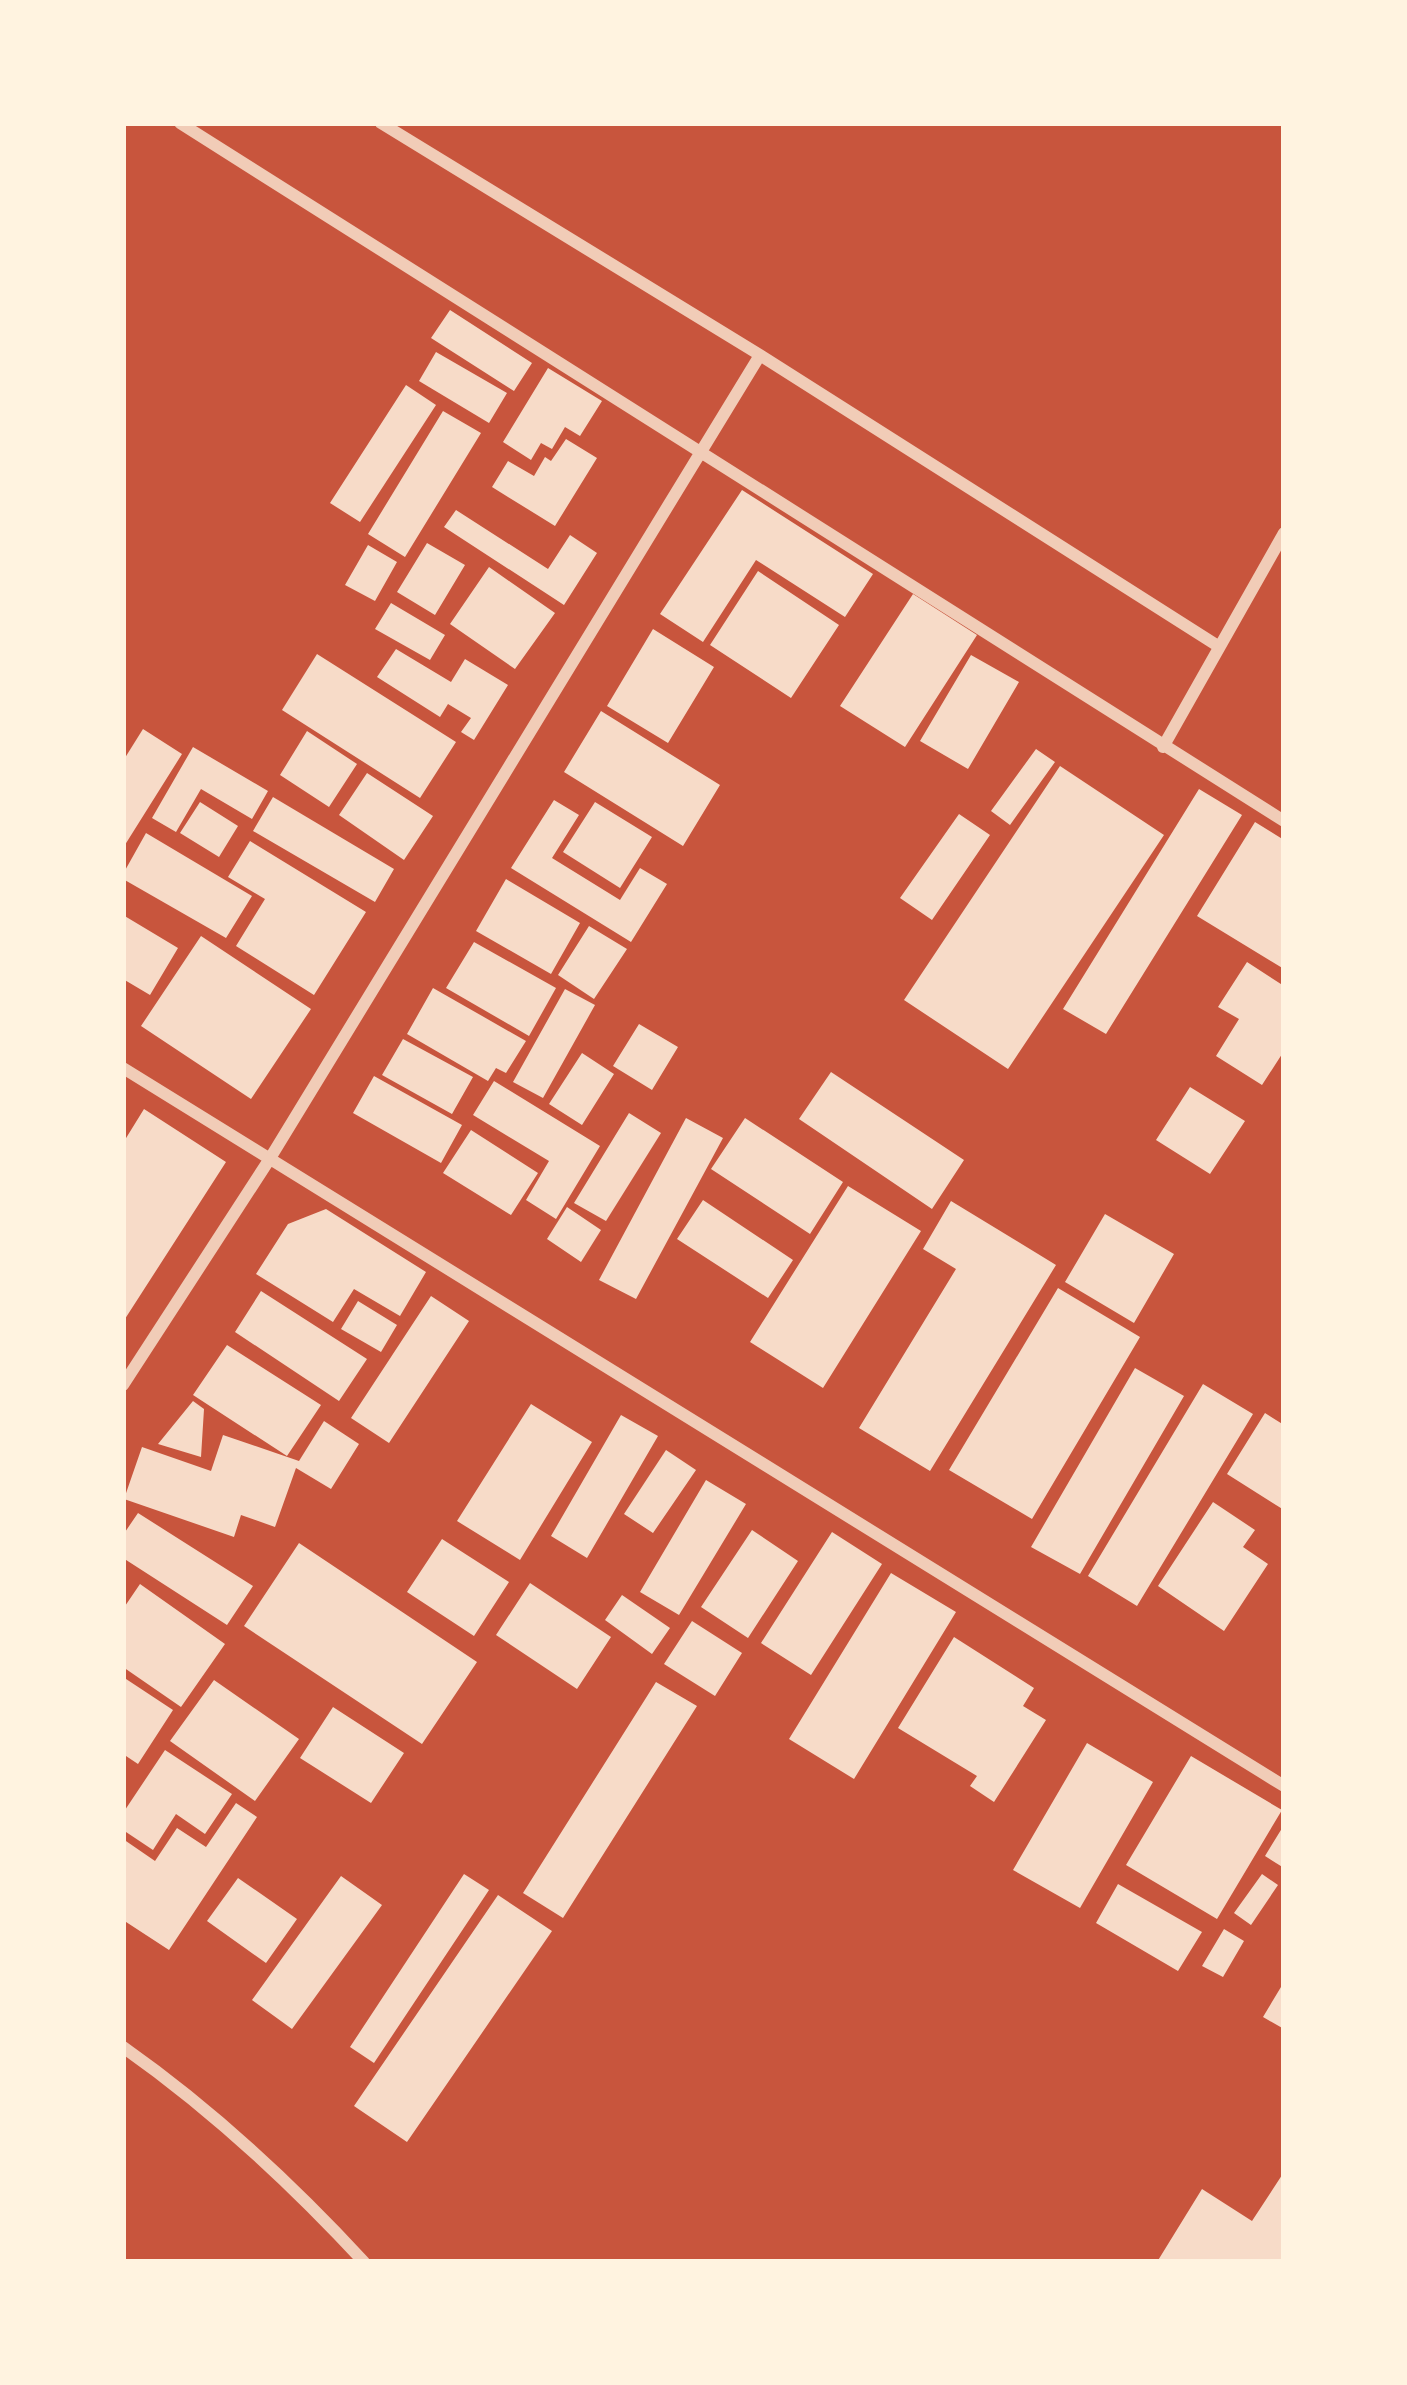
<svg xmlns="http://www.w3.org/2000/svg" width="1407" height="2385" viewBox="0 0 1407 2385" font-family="'Nunito Sans',sans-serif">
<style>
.building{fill:#f7dbc8}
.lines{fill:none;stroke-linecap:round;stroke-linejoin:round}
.minor{stroke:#f1ccb7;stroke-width:12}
</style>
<rect width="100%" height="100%" fill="#c8553d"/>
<!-- building -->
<path class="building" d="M 450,310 L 532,363 L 514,391 L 431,338 Z
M 436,352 L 507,393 L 489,423 L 419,381 Z
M 548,368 L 602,401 L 580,436 L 565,427 L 552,449 L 541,443 L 531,460 L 503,442 Z
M 406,385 L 436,405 L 360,522 L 330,503 Z
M 443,411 L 481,433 L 405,557 L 368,534 Z
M 566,439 L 597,458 L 555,526 L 492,487 L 508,461 L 534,476 L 545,457 L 551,461 Z
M 742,490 L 873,574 L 845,617 L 756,560 L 703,642 L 660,614 Z
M 456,510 L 548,569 L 570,535 L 597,553 L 564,605 L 444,527 Z
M 427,543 L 465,565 L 435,615 L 397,592 Z
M 368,545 L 397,562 L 375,601 L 345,585 Z
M 489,567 L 555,613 L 515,669 L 450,624 Z
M 758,571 L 839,625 L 791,698 L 710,645 Z
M 913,594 L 977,635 L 905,747 L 840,706 Z
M 391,603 L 445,635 L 430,660 L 375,629 Z
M 653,629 L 714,667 L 668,743 L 607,706 Z
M 396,649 L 451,682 L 465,659 L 508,685 L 474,740 L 461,732 L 471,718 L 448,704 L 440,717 L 377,677 Z
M 317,654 L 456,742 L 420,798 L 282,710 Z
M 971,655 L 1019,682 L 968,769 L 920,741 Z
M 601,711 L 720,785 L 683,846 L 564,772 Z
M 143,729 L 182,754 L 123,848 L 123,761 Z
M 307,731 L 357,764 L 329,807 L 280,775 Z
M 193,747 L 268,791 L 252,819 L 201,789 L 176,832 L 152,818 Z
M 1036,749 L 1055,762 L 1010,825 L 991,811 Z
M 1060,766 L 1164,835 L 1008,1069 L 904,1000 Z
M 367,773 L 433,816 L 404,860 L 339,815 Z
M 1199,789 L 1242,815 L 1106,1034 L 1063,1009 Z
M 273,797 L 394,869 L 375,902 L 253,831 Z
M 554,800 L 579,815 L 552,858 L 620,900 L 640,868 L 667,884 L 631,942 L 511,868 Z
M 200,802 L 238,826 L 219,857 L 180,833 Z
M 595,802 L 652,837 L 620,888 L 563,852 Z
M 959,814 L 990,835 L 932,920 L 900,898 Z
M 1255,822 L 1284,840 L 1284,969 L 1197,916 Z
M 146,833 L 252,896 L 226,938 L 123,879 L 123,874 Z
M 250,841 L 366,912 L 314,995 L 236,946 L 265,899 L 228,877 Z
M 506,879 L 580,923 L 551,974 L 476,931 Z
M 123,915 L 178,948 L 150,995 L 123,979 Z
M 589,926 L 627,949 L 594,999 L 558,975 Z
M 201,936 L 311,1009 L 251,1099 L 141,1026 Z
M 474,942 L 556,988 L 529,1036 L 446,988 Z
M 1247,962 L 1284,986 L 1284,1051 L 1262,1085 L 1216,1056 L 1239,1019 L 1218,1007 Z
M 433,988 L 526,1041 L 506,1073 L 496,1068 L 488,1081 L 407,1034 Z
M 565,989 L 595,1005 L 543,1098 L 513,1082 Z
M 639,1024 L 678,1047 L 652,1090 L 613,1066 Z
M 403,1039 L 473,1077 L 452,1114 L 382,1075 Z
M 582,1053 L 614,1074 L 582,1125 L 549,1104 Z
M 831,1072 L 964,1160 L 932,1209 L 799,1119 Z
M 374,1076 L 462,1125 L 441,1163 L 353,1113 Z
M 494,1081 L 600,1146 L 556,1219 L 526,1200 L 549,1161 L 473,1115 Z
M 1190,1087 L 1245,1121 L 1210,1174 L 1156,1140 Z
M 144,1109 L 226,1162 L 123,1322 L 123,1143 Z
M 629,1113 L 661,1133 L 606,1221 L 574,1203 Z
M 686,1118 L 723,1138 L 636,1299 L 599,1280 Z
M 745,1118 L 843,1182 L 810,1234 L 711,1169 Z
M 471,1130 L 538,1173 L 511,1215 L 443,1173 Z
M 848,1186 L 921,1231 L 823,1388 L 750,1342 Z
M 703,1200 L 793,1260 L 768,1298 L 677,1239 Z
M 951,1201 L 1056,1265 L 930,1471 L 859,1428 L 956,1269 L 923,1249 Z
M 567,1207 L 601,1230 L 581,1262 L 547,1239 Z
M 326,1209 L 426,1272 L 400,1316 L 354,1289 L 333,1322 L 256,1274 L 288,1224 Z
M 1105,1214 L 1174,1254 L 1134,1323 L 1065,1282 Z
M 1058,1288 L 1140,1337 L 1032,1519 L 949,1470 Z
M 261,1291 L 367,1359 L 339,1401 L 235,1332 Z
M 431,1296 L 469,1321 L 389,1443 L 351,1418 Z
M 358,1301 L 397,1325 L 381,1352 L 341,1329 Z
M 227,1345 L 321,1405 L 287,1456 L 193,1395 Z
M 1135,1368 L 1184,1396 L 1080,1574 L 1031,1547 Z
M 1203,1384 L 1253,1414 L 1137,1606 L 1088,1576 Z
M 193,1401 L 204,1409 L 201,1457 L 158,1444 Z
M 531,1404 L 592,1442 L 520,1560 L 457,1521 Z
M 1265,1413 L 1284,1425 L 1284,1510 L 1227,1474 Z
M 621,1415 L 658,1436 L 587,1558 L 551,1536 Z
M 324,1421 L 359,1444 L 331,1489 L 296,1468 L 275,1527 L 241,1515 L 234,1537 L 124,1499 L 142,1447 L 211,1471 L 223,1435 L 299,1461 Z
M 666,1450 L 696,1470 L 653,1533 L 624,1514 Z
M 706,1480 L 746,1504 L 679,1615 L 640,1592 Z
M 1213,1502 L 1255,1530 L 1243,1547 L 1268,1564 L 1224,1631 L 1158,1586 Z
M 138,1513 L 253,1586 L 227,1625 L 123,1558 L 123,1535 Z
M 752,1530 L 798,1561 L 748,1638 L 701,1607 Z
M 832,1532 L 882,1564 L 811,1675 L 761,1643 Z
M 442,1539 L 509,1582 L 474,1636 L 407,1592 Z
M 299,1543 L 477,1662 L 422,1744 L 244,1626 Z
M 891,1573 L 956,1612 L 854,1779 L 789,1739 Z
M 530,1583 L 611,1637 L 577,1689 L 496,1635 Z
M 140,1584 L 225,1644 L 181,1707 L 123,1667 L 123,1609 Z
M 622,1595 L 670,1628 L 652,1654 L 605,1620 Z
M 692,1621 L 742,1653 L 715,1696 L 664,1664 Z
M 954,1637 L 1034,1688 L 1023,1706 L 1046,1720 L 994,1802 L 970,1786 L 977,1776 L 898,1728 Z
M 123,1677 L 173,1710 L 138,1764 L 123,1754 Z
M 214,1680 L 299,1739 L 255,1801 L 170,1741 Z
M 656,1682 L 697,1706 L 563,1918 L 523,1893 Z
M 333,1707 L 404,1753 L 371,1803 L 300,1758 Z
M 1087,1743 L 1153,1782 L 1080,1908 L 1013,1870 Z
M 165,1750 L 232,1794 L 205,1834 L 176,1814 L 153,1850 L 123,1830 L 123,1813 Z
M 1191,1756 L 1282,1810 L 1217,1919 L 1126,1865 Z
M 236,1803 L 257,1817 L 169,1950 L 123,1920 L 123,1839 L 155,1861 L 177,1828 L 206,1847 Z
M 1284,1825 L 1284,1868 L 1265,1856 Z
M 464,1874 L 489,1890 L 374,2063 L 350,2047 Z
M 1262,1874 L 1278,1885 L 1251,1925 L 1234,1913 Z
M 341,1876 L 382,1905 L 292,2029 L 252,2000 Z
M 238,1878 L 297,1919 L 266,1963 L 207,1921 Z
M 1118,1884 L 1202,1932 L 1178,1971 L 1096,1923 Z
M 498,1895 L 552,1931 L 407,2142 L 354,2106 Z
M 1224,1929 L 1244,1941 L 1223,1977 L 1202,1966 Z
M 1284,1982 L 1284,2029 L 1263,2017 Z
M 1284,2172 L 1284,2262 L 1157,2262 L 1202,2189 L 1252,2221 Z"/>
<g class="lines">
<!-- minor -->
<path class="minor" d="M 180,123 L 1284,821
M 381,123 L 760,355 L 1218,646
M 1163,747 L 1284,533
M 123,1068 L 1284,1786
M 123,1385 L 269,1160 L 760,355
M 123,2047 C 211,2109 291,2183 364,2262"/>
</g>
<!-- border -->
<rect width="1407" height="2385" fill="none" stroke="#fff3e0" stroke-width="252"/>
</svg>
